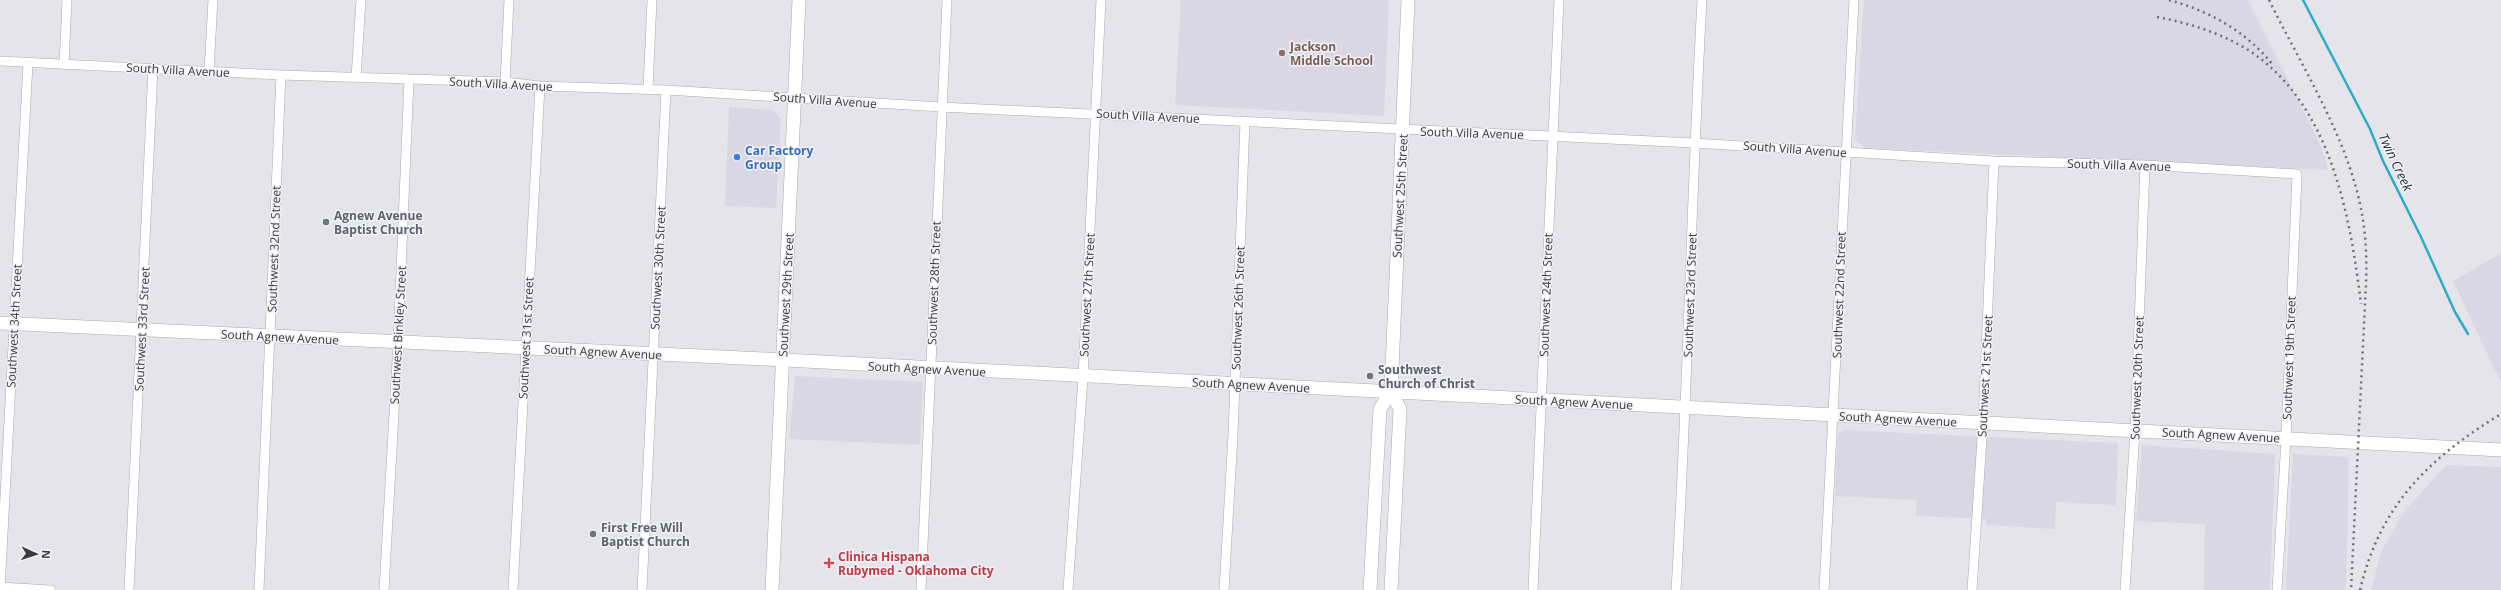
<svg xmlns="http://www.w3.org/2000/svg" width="2501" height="590" viewBox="0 0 2501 590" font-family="'Open Sans',sans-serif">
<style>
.built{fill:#d9d7e4}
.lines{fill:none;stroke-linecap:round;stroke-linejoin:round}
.stream{stroke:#2cadc6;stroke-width:2.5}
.street-casing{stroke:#aaa9af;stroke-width:10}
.secondary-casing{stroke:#aaa9af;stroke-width:14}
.street{stroke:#fff;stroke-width:9}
.secondary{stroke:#fff;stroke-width:13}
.rail{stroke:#707073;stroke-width:2.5;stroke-dasharray:2 4;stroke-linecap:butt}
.education-dot{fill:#8d6e63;stroke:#f2f1f8;stroke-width:1.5}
.shop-dot{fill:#3f7fe0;stroke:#f2f1f8;stroke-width:1.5}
.worship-dot{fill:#6b7280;stroke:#f2f1f8;stroke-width:1.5}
.health-dot{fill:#e0444e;stroke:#f2f1f8;stroke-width:1.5}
.labels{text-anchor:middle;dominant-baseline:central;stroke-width:3;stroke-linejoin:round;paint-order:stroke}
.education-label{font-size:12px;font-weight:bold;fill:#785e54;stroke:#f2f1f8;text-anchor:start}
.street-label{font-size:12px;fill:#3b3b3d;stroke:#f2f1f8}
.shop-label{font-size:12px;font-weight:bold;fill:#366cbe;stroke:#f2f1f8;text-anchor:start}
.worship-label{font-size:12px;font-weight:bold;fill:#5b616d;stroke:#f2f1f8;text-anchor:start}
.health-label{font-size:12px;font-weight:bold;fill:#be3a42;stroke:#f2f1f8;text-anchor:start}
.water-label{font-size:13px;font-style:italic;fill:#1e3338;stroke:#f2f1f8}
</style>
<rect width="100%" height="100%" fill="#e5e4ea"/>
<!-- built -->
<path class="built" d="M 1181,0 L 1389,0 L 1384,116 L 1175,105 Z
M 1864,0 L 2248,0 L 2317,138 L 2325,157 L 2328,170 L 1865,148 L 1855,139 Z
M 729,107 L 773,110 L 781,119 L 776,208 L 725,206 Z
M 2501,253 L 2501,383 L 2453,281 Z
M 795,376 L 923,382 L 920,445 L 789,439 Z
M 1843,430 L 2118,443 L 2116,505 L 2056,502 L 2055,529 L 1986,525 L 1986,519 L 1916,516 L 1917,500 L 1835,496 L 1838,434 Z
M 2142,445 L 2275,454 L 2270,590 L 2204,590 L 2205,524 L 2136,521 Z
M 2293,454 L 2349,457 L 2346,590 L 2286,590 Z
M 2446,465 L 2501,467 L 2501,590 L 2371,590 L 2381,552 L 2403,513 Z"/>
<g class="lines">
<!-- stream -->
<path class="stream" d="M 2303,0 L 2370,129 L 2383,161 L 2421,237 L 2455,312 L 2468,334"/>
<!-- street casing -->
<g class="street-casing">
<path id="street" d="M 0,61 L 281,75 L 505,82 L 540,86 L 666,90 L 941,107 L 1694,143 L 1994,161 L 2145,165 L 2297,174 L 2286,439 L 2277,590
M 64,65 L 67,0
M 209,71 L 213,0
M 356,78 L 361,0
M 505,82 L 509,0
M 648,89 L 652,0
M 0,587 L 51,590
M 0,590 L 28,63
M 129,590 L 153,68
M 259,590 L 281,75
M 384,590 L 398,343 L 409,79
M 513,590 L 540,86
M 642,590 L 666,90
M 921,590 L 947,0
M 1068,590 L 1083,377 L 1101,0
M 1224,590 L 1233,435 L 1245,121
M 1533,590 L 1559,0
M 1676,590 C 1688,393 1691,197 1702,0
M 1824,590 L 1854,0
M 1972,590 L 1983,423 L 1994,161
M 2125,590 L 2135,431 L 2145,165"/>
</g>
<!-- secondary casing -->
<g class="secondary-casing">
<path id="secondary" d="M 0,323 L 766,359 L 2501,450
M 1391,392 L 1400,409 L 1391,590
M 772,590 L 799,0
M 1370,590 L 1380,409 L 1391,392 L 1408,0"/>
</g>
<!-- street -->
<use href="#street" class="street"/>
<!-- secondary -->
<use href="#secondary" class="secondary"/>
<!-- rail -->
<path class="rail" d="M 2169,0 C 2209,11 2246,31 2272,64
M 2269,0 C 2302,67 2349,140 2362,214 C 2366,237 2367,260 2366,284 L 2351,590
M 2157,17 C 2188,23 2218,32 2245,48 C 2330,100 2350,214 2361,304
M 2360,590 C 2380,505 2429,458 2501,414"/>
</g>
<!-- markers -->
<circle class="education-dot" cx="1282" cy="53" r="4"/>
<circle class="shop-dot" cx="737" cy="157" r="4"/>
<g class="worship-dot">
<circle cx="326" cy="222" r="4"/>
<circle cx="1370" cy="376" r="4"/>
<circle cx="593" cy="534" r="4"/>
</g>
<path class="health-dot" d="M827 557h4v4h4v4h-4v4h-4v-4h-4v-4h4z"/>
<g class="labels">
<!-- education labels -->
<g class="education-label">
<text x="1290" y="46">Jackson<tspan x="1290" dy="14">Middle School</tspan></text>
</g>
<!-- street labels -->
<g class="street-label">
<text transform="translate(178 70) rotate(3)">South Villa Avenue</text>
<text transform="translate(501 84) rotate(3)">South Villa Avenue</text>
<text transform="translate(825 100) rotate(4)">South Villa Avenue</text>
<text transform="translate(1148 116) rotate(3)">South Villa Avenue</text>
<text transform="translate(1472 133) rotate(2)">South Villa Avenue</text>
<text transform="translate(1795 149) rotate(4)">South Villa Avenue</text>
<text transform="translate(2119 165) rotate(2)">South Villa Avenue</text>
<text transform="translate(1400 196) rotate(-87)">Southwest 25th Street</text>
<text transform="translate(274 249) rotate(-88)">Southwest 32nd Street</text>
<text transform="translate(658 268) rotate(-87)">Southwest 30th Street</text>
<text transform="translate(934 283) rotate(-88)">Southwest 28th Street</text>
<text transform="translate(786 295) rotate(-87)">Southwest 29th Street</text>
<text transform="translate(1087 295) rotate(-87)">Southwest 27th Street</text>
<text transform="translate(1546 295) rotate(-88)">Southwest 24th Street</text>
<text transform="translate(1690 295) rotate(-88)">Southwest 23rd Street</text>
<text transform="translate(1839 295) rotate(-88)">Southwest 22nd Street</text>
<text transform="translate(1238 308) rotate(-88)">Southwest 26th Street</text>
<text transform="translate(14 326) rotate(-87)">Southwest 34th Street</text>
<text transform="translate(142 329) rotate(-87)">Southwest 33rd Street</text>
<text transform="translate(398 335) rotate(-87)">Southwest Binkley Street</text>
<text transform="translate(280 337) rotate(3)">South Agnew Avenue</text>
<text transform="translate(526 338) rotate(-87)">Southwest 31st Street</text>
<text transform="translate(603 352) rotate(3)">South Agnew Avenue</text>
<text transform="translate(2289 358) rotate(-88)">Southwest 19th Street</text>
<text transform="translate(927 369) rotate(3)">South Agnew Avenue</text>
<text transform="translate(1985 376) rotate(-87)">Southwest 21st Street</text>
<text transform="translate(2137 378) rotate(-88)">Southwest 20th Street</text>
<text transform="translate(1251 385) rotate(3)">South Agnew Avenue</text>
<text transform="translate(1574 402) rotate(3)">South Agnew Avenue</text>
<text transform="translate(1898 419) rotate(3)">South Agnew Avenue</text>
<text transform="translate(2221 435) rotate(3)">South Agnew Avenue</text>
</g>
<!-- shop labels -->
<g class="shop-label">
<text x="745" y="150">Car Factory<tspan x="745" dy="14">Group</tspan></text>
</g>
<!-- worship labels -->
<g class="worship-label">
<text x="334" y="215">Agnew Avenue<tspan x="334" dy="14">Baptist Church</tspan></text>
<text x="1378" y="369">Southwest<tspan x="1378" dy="14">Church of Christ</tspan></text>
<text x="601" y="527">First Free Will<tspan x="601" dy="14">Baptist Church</tspan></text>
</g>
<!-- health labels -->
<g class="health-label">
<text x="838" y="556">Clinica Hispana<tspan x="838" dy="14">Rubymed - Oklahoma City</tspan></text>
</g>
<!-- water labels -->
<g class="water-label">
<text transform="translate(2396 162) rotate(65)">Twin Creek</text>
</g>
</g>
<!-- north arrow -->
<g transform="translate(36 554) rotate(93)" stroke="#f2f1f8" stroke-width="3" paint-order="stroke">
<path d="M0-3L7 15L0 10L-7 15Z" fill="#3b3b3d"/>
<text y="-6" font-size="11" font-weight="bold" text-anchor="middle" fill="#3b3b3d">N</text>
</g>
</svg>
